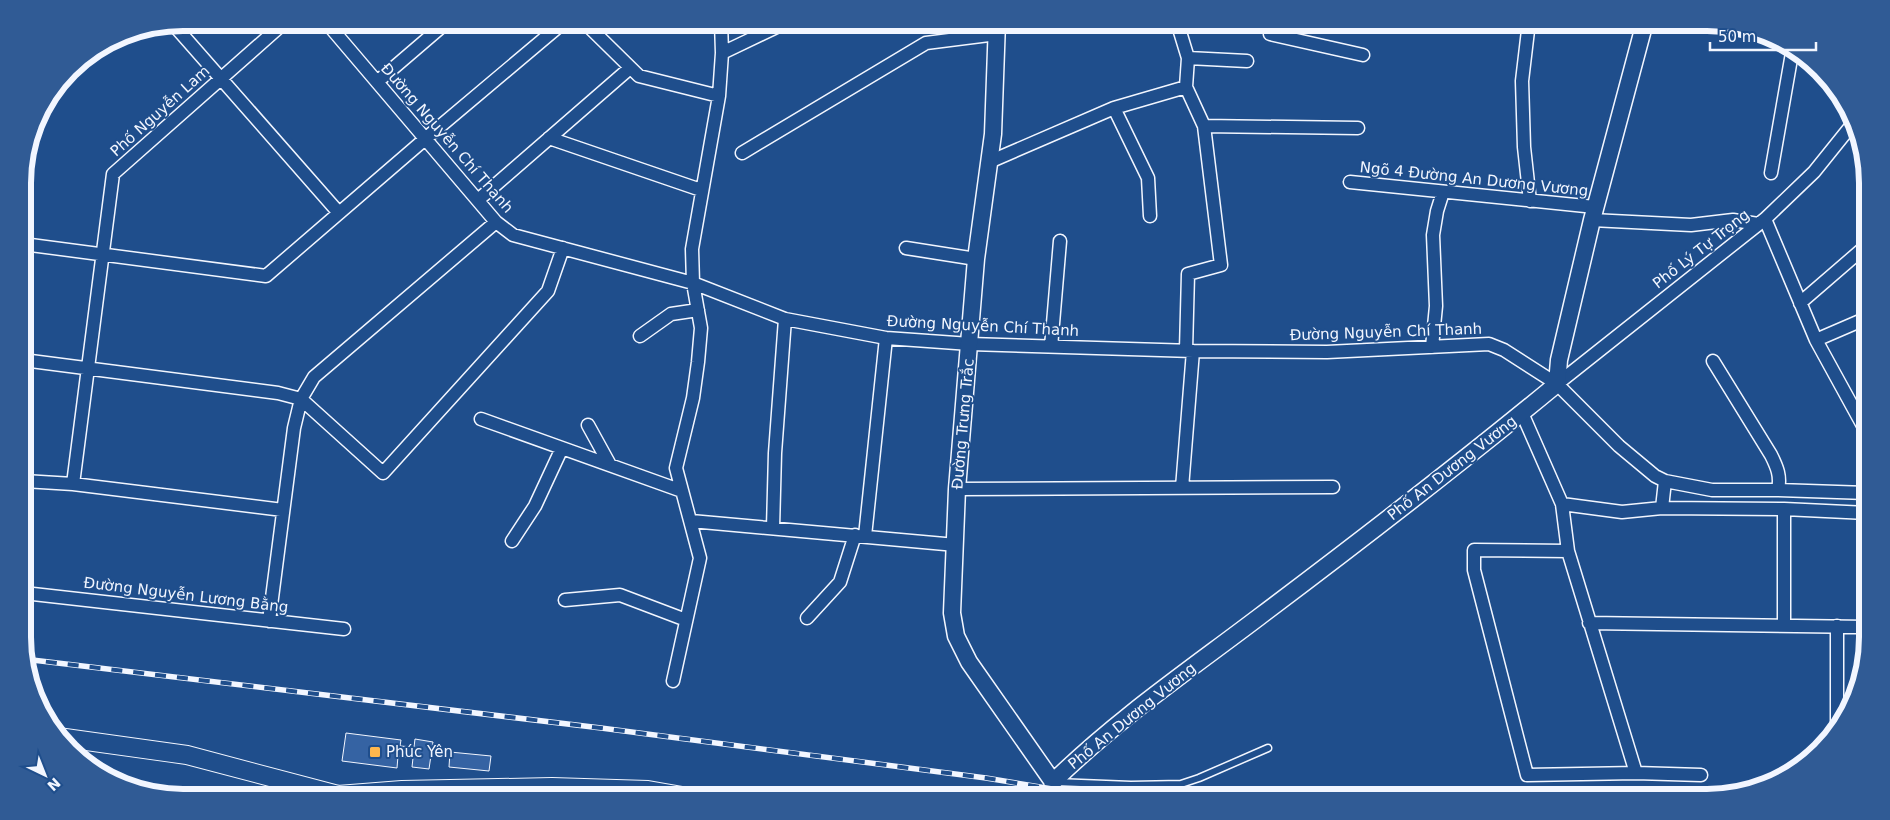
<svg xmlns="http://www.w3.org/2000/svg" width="1890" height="820" viewBox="0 0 1890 820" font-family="'DejaVu Sans',sans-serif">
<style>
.building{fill:#3563a3;stroke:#f2f6ff}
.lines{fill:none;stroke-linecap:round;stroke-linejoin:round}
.service-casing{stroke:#f2f6ff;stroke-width:9}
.minor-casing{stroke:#f2f6ff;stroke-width:15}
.tertiary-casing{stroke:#f2f6ff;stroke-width:19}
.secondary-casing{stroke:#f2f6ff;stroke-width:20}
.service{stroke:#1f4e8c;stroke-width:6}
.minor{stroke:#1f4e8c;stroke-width:12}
.tertiary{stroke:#1f4e8c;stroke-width:16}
.secondary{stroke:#1f4e8c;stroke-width:18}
.rail-casing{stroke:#f2f6ff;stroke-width:5.5}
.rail{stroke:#1f4e8c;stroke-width:4;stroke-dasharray:11;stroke-linecap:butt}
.poi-dot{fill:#ffb74d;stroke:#1f4e8c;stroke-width:2}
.labels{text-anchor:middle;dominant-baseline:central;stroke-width:4;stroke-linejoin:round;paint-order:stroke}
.street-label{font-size:15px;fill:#f2f6ff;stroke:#1f4e8c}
.poi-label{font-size:15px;fill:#f2f6ff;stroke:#1f4e8c;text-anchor:start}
.rim{fill:none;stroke:#f2f6ff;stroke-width:6}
</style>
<rect width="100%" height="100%" fill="#1f4e8c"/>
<!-- building -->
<path class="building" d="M 346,733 L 401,740 L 400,746 L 414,747 L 415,739 L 433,742 L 429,769 L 412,767 L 413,758 L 398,756 L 397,768 L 342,761 Z
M 450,752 L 491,756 L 489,771 L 449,767 Z"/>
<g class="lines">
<!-- service casing -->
<g class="service-casing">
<path id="service" d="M 1056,782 L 1131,785 L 1181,784 L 1199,778 L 1268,748"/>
</g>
<!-- minor casing -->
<g class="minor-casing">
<path id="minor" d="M 326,22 L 496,222 L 513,235 L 693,283 L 785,319 L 886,338 L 970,344 L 1193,351 L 1327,352 L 1489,344 L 1504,350 L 1557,384 L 1619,446 L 1655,476 L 1665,481 L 1712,490 L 1778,490 L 1867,493
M 584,22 L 639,76 L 719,96
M 1177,22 L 1188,58 L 1186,87
M 1529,22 L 1522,81 L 1524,147 L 1530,201
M 173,24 L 339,213
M 1270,34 L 1363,55
M 722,53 L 787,22
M 1188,58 L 1247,61
M 377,82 L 447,22
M 1114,108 L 1148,178 L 1150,216
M 1204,126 L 1358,128
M 549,138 L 701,190
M 742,153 L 926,43 L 997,34
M 989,162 L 1114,108 L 1186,87 L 1204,126 L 1221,265 L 1188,274 L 1186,350
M 1771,173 L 1792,53
M 1350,182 L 1595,207
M 478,200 L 630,68
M 1765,219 L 1816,340 L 1867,433
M 1592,220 L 1691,225 L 1733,220 L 1758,224
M 23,244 L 266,276 L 425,139 L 564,22
M 906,248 L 976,259
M 1800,303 L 1866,246
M 640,336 L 671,314 L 698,310
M 1816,340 L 1867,318
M 1051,347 L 1060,241
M 1432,347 L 1436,306 L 1433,235 L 1437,211 L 1443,192
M 23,360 L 278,393 L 301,399 L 383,473 L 548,291 L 563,248
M 1713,361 L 1771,455 C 1777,467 1781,476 1778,490
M 1557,384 L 1765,219 L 1814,172 L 1851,126
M 1522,413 L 1562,504 L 1622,512 L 1662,508 L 1784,509 L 1867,513
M 481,419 L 682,491
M 588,425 L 610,465
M 24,481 L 73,484 L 283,510
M 73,484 L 113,174 L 285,22
M 1182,488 L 1193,351
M 957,489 L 1333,487
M 1562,504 L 1568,551 L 1636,773
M 1662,508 L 1665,481
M 1784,509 L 1784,625
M 691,521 L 956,545
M 773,528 L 775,453 L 785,319
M 865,536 L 886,338
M 512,541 L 535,506 L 562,448
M 1568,551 L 1474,550 L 1474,570 L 1527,775 L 1636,773 L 1701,775
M 24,593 L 344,629
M 565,600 L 620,595 L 686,620
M 807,618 L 840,582 L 855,535
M 269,621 L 294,428 L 301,399 L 314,377 L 496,222
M 1589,623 L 1867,627
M 673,681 L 700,558 L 676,468 L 693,398 L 698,362 L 701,328 L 693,283 L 692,249 L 719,96 L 722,53 L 721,22
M 1837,722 L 1837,626"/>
</g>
<!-- tertiary casing -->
<g class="tertiary-casing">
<path id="tertiary" d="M 997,22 L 993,134 L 976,259 L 957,489 L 952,613 L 956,636 L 969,662 L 1053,782 L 1051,797
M 1053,782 C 1116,720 1189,670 1259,617 C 1360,541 1460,464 1557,384 L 1559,360 L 1592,220 L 1645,22"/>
</g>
<!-- secondary casing -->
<g class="secondary-casing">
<path id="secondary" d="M 58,737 L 187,755 L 338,795 L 402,790 L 552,787 L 648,790 L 688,797"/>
</g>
<!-- service -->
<use href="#service" class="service"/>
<!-- minor -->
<use href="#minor" class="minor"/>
<!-- tertiary -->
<use href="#tertiary" class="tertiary"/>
<!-- secondary -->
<use href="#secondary" class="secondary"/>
<!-- rail casing -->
<g class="rail-casing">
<path id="rail" d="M 24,659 L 601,728 L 986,778 L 1052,789 L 1145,797"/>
</g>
<!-- rail -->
<use href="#rail" class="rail"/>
</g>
<!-- markers -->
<rect class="poi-dot" x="369" y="746" width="12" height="12" rx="2.5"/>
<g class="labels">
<!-- street labels -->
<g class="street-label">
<text transform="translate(160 111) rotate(-42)">Phố Nguyễn Lam</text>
<text transform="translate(447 138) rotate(49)">Đường Nguyễn Chí Thanh</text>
<text transform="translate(1474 179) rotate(6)">Ngõ 4 Đường An Dương Vương</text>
<text transform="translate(1701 249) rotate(-38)">Phố Lý Tự Trọng</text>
<text transform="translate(983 326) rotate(3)">Đường Nguyễn Chí Thanh</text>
<text transform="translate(1386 332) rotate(-2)">Đường Nguyễn Chí Thanh</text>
<text transform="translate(963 424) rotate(-85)">Đường Trưng Trắc</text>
<text transform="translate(1452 468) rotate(-38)">Phố An Dương Vương</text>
<text transform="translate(186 595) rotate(7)">Đường Nguyễn Lương Bằng</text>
<text transform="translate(1132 716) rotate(-39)">Phố An Dương Vương</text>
</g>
<!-- poi labels -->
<g class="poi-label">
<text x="386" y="752">Phúc Yên</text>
</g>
</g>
<!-- crop -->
<path d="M0 0H1890V820H0ZM183 31H1707A152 152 0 0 1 1859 183V637A152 152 0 0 1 1707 789H183A152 152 0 0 1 31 637V183A152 152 0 0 1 183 31Z" fill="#305b95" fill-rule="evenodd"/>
<path class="rim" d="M183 31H1707A152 152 0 0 1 1859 183V637A152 152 0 0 1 1707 789H183A152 152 0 0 1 31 637V183A152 152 0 0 1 183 31Z"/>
<!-- north arrow -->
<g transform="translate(45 775) rotate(137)" stroke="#1f4e8c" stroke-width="4" paint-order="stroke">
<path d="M0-4L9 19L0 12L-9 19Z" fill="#f2f6ff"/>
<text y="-8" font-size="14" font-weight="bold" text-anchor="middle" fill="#f2f6ff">N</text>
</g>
<!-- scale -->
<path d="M1710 42v8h106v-8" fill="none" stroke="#f2f6ff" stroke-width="2.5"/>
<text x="1718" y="42" font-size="15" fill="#f2f6ff" stroke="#1f4e8c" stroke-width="4" paint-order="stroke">50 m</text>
</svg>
